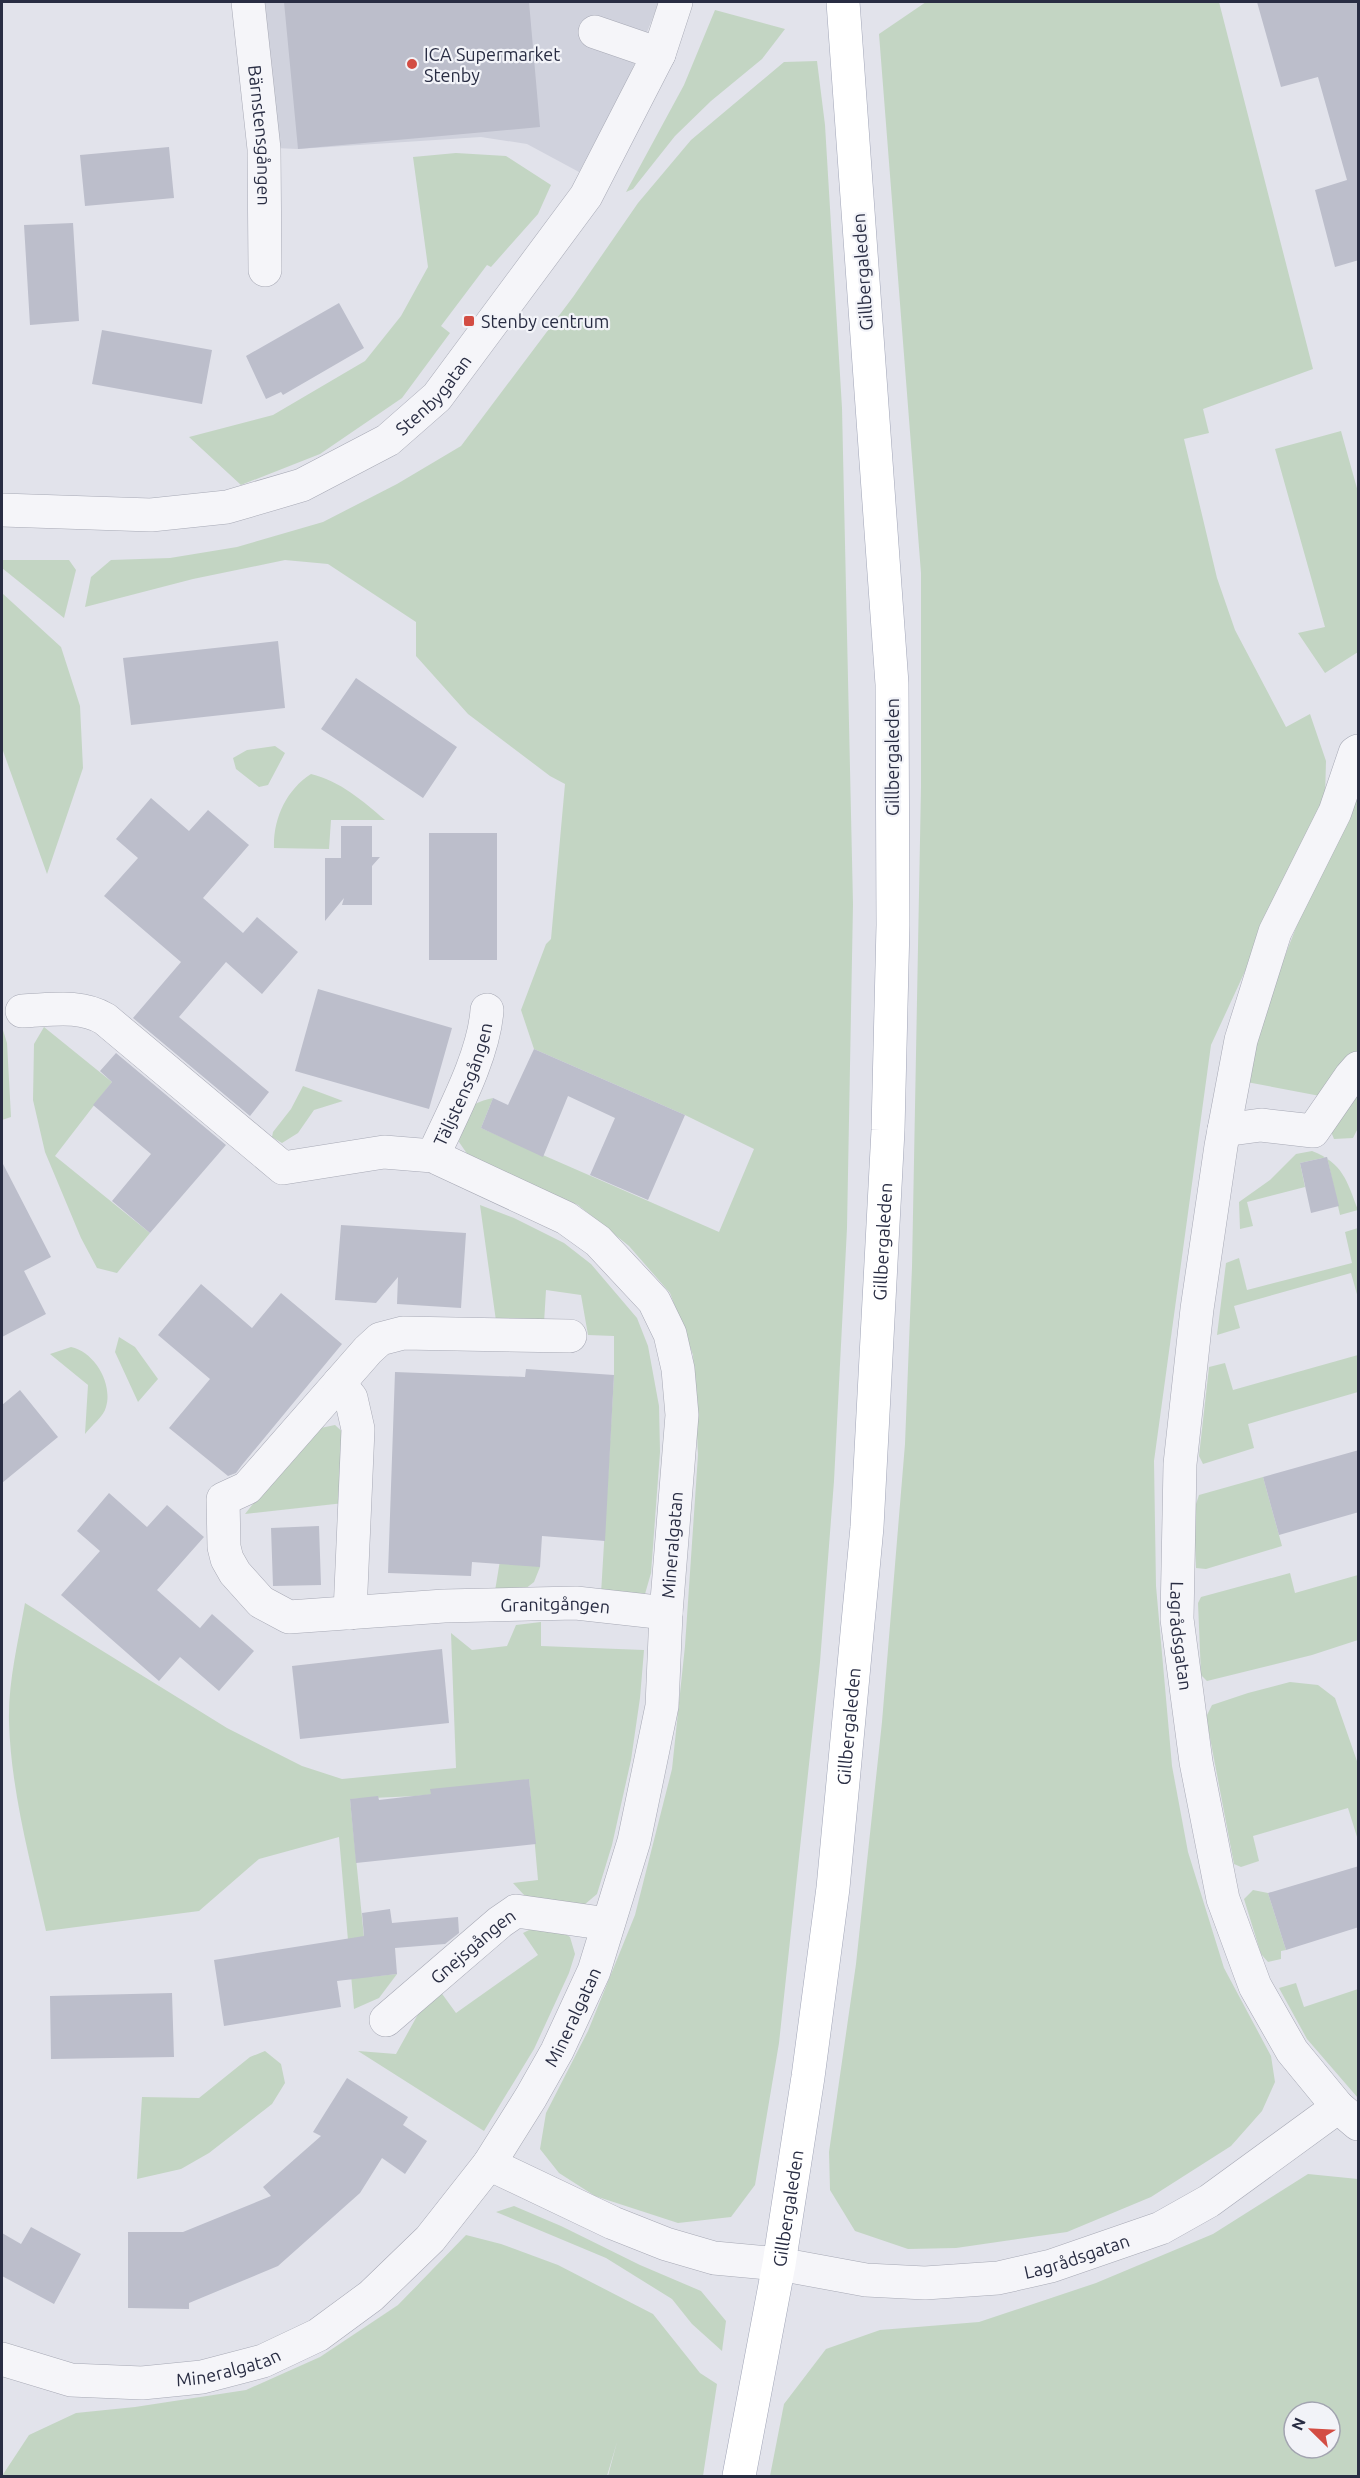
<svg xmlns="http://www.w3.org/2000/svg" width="1360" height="2478" viewBox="0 0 1360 2478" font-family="Ubuntu,sans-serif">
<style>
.built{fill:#d0d2dd}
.green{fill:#c3d5c3;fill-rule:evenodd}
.building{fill:#bcbecb}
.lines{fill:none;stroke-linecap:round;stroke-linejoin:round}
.minor-casing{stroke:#a7a9b5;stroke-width:34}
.major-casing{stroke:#a1a5b7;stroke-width:34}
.minor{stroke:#f5f5f9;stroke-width:33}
.major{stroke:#fff;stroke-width:33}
.poi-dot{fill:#d34d43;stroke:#f2f3f8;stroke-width:2}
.labels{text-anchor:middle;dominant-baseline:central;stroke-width:4.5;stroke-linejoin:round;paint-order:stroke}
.poi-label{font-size:18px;fill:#292d43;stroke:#f2f3f8;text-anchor:start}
.street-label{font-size:18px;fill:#292d43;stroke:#f2f3f8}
</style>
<rect width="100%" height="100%" fill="#e2e3eb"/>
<!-- built -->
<path class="built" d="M 263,2 L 659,2 L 628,80 L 579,172 L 527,144 L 481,137 L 298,149 L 275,148 Z"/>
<!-- green -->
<path class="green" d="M 926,2 L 1219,2 L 1313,369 L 1203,409 L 1209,433 L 1184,439 L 1217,578 L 1235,630 L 1286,727 L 1310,714 L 1326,761 L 1325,798 L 1211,1045 L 1154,1461 L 1156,1586 L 1172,1766 L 1188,1852 L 1224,1968 L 1271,2056 L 1275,2082 L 1262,2111 L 1231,2146 L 1151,2197 L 1067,2232 L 956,2248 L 908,2249 L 855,2231 L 830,2190 L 829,2152 L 856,1964 L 882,1722 L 905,1444 L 912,1267 L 921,787 L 921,573 L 879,34 Z
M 715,10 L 785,29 L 762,59 L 711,101 L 675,136 L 633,189 L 626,192 L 684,85 Z
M 817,61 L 825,125 L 842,408 L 853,904 L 847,1228 L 834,1481 L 820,1662 L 779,2043 L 755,2185 L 731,2217 L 678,2223 L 595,2196 L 559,2173 L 540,2149 L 546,2113 L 588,2031 L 635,1915 L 672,1769 L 685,1646 L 698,1455 L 693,1355 L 670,1293 L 629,1246 L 578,1205 L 470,1158 L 459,1142 C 464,1115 464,1104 493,1098 L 481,1128 L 719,1232 L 754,1149 L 685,1115 L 534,1049 L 521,1010 L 546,944 L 551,939 L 565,784 L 550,776 L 468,714 L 416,656 L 416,622 L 328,564 L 285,560 L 193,579 L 85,607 L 91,577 L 111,560 L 170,558 L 237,547 L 323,522 L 397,484 L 461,446 L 573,297 L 638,203 L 691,140 L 784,62 Z
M 456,153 L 506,156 L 551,185 L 538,214 L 491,267 L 487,265 L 441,326 L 450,333 L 402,398 L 320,454 L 241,485 L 189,437 L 273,415 L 365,361 L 401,316 L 428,267 L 413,157 Z
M 1341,431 L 1358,492 L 1358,652 L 1325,673 L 1298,633 L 1325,627 L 1275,449 Z
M 2,560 L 69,560 L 76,570 L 64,618 L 2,568 Z
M 2,593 L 61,647 L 80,706 L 83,768 L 47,874 L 2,748 Z
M 275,746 L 285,753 L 268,785 L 259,787 L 236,769 L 233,758 L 247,750 Z
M 311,774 C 340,781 363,801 385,820 L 331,820 L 329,849 L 274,848 C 273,819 286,790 311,774 Z
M 1358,796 L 1358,1051 L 1353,1054 L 1320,1096 L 1236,1080 L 1299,920 Z
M 2,1027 L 7,1043 L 11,1117 L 2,1120 Z
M 44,1027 L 112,1082 L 55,1156 L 150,1233 L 117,1273 L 97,1268 L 81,1238 L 45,1152 L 33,1100 L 34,1044 Z
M 1358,1080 L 1358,1128 L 1353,1138 L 1334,1139 L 1328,1124 Z
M 303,1086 L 343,1101 L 314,1110 L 298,1133 L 282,1143 L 272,1137 L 273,1132 L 291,1109 Z
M 1312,1151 C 1343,1163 1347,1181 1358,1210 L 1340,1215 L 1327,1157 L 1300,1163 L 1305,1187 L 1247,1202 L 1253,1226 L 1240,1229 L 1239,1202 L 1270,1180 L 1296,1154 Z
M 480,1205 L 514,1218 L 564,1243 L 591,1264 L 637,1318 L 648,1346 L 659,1406 L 660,1452 L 651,1573 L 645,1594 L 626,1600 L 601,1594 L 614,1375 L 614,1336 L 588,1335 L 581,1295 L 546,1290 L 544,1323 L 496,1321 Z
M 1358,1228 L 1358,1298 L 1351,1273 L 1234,1306 L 1240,1328 L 1217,1335 L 1226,1263 L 1239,1258 L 1247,1290 L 1352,1263 L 1345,1232 Z
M 119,1337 L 135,1347 L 158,1379 L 138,1402 L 115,1352 Z
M 71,1347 C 95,1352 113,1384 106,1407 C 104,1416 91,1426 85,1434 L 88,1385 L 50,1354 Z
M 1358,1355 L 1358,1392 L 1248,1424 L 1254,1448 L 1203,1464 L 1199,1456 L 1209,1367 L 1225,1363 L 1233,1390 Z
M 335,1425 L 347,1436 L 344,1503 L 245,1514 L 302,1442 L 316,1429 Z
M 1263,1477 L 1282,1546 L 1206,1569 L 1196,1568 L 1194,1510 L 1199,1495 Z
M 503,1542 L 540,1567 L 534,1582 L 520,1593 L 495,1591 Z
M 1290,1573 L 1295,1593 L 1358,1575 L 1358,1640 L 1312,1655 L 1207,1681 L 1201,1675 L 1198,1603 L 1201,1597 Z
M 25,1603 L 227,1728 L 302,1766 L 342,1779 L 456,1768 L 451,1633 L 472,1650 L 507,1646 L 516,1625 L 541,1622 L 541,1646 L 644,1650 L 640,1698 L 631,1760 L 612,1845 L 597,1894 L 584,1905 L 557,1905 L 524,1895 L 513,1883 L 538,1880 L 529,1779 L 464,1791 L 416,1796 L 350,1799 L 368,1977 L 397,1974 L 379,1998 L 354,2009 L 339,1837 L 259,1859 L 199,1911 L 46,1931 C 31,1863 11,1792 9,1722 C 8,1683 18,1642 25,1603 Z
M 1290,1682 L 1318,1685 L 1335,1698 L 1358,1764 L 1358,1840 L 1348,1808 L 1253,1836 L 1259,1861 L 1241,1867 L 1234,1864 L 1206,1717 L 1212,1705 L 1248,1693 Z
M 1253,1890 L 1268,1893 L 1286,1950 L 1281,1951 L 1281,1959 L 1268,1962 L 1261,1954 L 1244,1899 Z
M 552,1926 L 570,1937 L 575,1954 L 569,1973 L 534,2049 L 484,2131 L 358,2051 L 396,2054 L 427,1998 L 440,1991 L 456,2013 L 538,1955 L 523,1933 L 535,1927 Z
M 1296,1983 L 1304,2007 L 1358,1989 L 1358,2098 L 1307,2039 L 1279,1988 Z
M 265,2051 L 281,2064 L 285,2083 L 272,2104 L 209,2153 L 181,2169 L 137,2179 L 142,2097 L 199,2098 L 250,2057 Z
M 1308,2174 L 1358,2179 L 1358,2476 L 770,2476 L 784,2404 L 826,2349 L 880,2330 L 979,2322 L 1096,2283 L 1213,2234 ZM 1294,2412 L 1330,2412 L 1330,2448 L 1294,2448 Z
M 514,2206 L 561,2226 L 640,2265 L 701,2291 L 726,2321 L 722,2351 L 692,2324 L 672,2299 L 606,2258 L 496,2212 Z
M 466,2235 L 501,2244 L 558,2265 L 653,2314 L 700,2373 L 717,2384 L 703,2476 L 608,2476 L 617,2442 L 607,2476 L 2,2476 L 29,2435 L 76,2413 L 135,2407 L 246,2390 L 320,2357 L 398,2305 Z"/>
<!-- building -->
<path class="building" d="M 284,2 L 529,2 L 540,127 L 298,149 Z
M 1257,2 L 1359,2 L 1359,260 L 1335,267 L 1315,190 L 1347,180 L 1318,77 L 1281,87 Z
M 169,147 L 174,198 L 85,206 L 80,155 Z
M 73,223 L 79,321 L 30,325 L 24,225 Z
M 339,303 L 364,348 L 283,395 L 281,392 L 266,399 L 246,356 Z
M 102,330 L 212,350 L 202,404 L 92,384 Z
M 278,641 L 285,708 L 131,725 L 123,658 Z
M 356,678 L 457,747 L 423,798 L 321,729 Z
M 151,798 L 189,831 L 208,810 L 249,845 L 203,898 L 243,933 L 257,917 L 298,952 L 262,994 L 226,962 L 179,1017 L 269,1092 L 250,1116 L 133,1018 L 181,962 L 104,896 L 138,858 L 116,839 Z
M 341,826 L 372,826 L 372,857 L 380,857 L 372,866 L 372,905 L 342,905 L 344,898 L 325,921 L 325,858 L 341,858 Z
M 429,833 L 497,833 L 497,960 L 429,960 Z
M 318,989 L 452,1028 L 429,1109 L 295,1071 Z
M 534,1049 L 685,1115 L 648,1200 L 590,1175 L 615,1118 L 568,1096 L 543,1157 L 481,1128 L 493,1098 L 508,1105 Z
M 116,1053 L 226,1145 L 150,1233 L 112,1201 L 151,1154 L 93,1105 L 112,1082 L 100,1071 Z
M 1327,1157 L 1339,1206 L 1311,1213 L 1300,1163 Z
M 2,1162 L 51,1257 L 24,1271 L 46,1314 L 2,1337 Z
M 341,1225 L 466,1233 L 461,1308 L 397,1304 L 398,1277 L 376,1303 L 335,1300 Z
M 201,1284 L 252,1328 L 281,1293 L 342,1344 L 242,1465 L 236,1473 L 228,1476 L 169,1428 L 210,1379 L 158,1335 Z
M 526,1369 L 614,1375 L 605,1541 L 542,1536 L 540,1567 L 472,1562 L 471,1576 L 388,1573 L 395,1372 L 525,1377 Z
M 20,1390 L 58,1437 L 2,1483 L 2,1405 Z
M 1359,1450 L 1359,1512 L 1279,1535 L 1263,1477 Z
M 109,1493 L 147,1527 L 167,1505 L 204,1537 L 157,1590 L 200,1628 L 212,1614 L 254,1651 L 219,1691 L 180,1657 L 159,1681 L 61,1595 L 100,1551 L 77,1531 Z
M 319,1526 L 321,1585 L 273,1586 L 271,1528 Z
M 442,1649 L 449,1723 L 300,1739 L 292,1666 Z
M 529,1779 L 536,1844 L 356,1863 L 350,1799 L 378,1796 L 379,1800 L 431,1794 L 430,1789 Z
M 1359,1866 L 1359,1927 L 1286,1950 L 1268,1893 Z
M 390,1909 L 392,1923 L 458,1917 L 459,1933 L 445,1944 L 395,1948 L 397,1974 L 337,1981 L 341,2007 L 224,2026 L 214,1960 L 364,1936 L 362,1913 Z
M 172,1993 L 174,2057 L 51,2059 L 50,1996 Z
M 347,2078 L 408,2117 L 403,2125 L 427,2141 L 405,2174 L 382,2158 L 360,2193 L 278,2266 L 189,2303 L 189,2309 L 128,2308 L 128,2232 L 183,2232 L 271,2196 L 263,2187 L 321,2136 L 313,2132 Z
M 31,2227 L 81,2254 L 54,2304 L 2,2276 L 2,2233 L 21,2244 Z"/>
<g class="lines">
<!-- minor casing -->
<g class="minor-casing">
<g id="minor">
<path id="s1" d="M 248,2 L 264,149 L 265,270"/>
<path d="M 595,32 L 659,54"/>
<path id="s2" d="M 2,510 L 151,515 L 227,507 L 302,485 L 388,440 L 437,397 L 586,196 L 659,54 L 676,2"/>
<path id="s3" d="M 1358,751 L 1355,753 L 1335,812 L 1275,932 L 1241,1040 L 1221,1146 L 1197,1309 L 1180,1464 L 1177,1619 L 1196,1762 L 1223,1899 L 1255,1986 L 1292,2051 L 1338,2107 L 1358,2124"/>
<path d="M 1224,1130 L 1261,1125 L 1313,1131 L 1351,1076 L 1358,1068"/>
<path id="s4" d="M 433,1156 C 452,1114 484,1056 487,1010"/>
<path id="s5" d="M 570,1336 L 403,1333 L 380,1339 L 368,1350 L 247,1488 L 223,1499 L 224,1547 L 227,1559 L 235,1573 L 261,1602 L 289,1617 L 444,1606 L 576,1603 L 666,1613"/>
<path d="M 339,1383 L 351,1398 L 358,1429 L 350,1613"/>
<path id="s6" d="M 386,2020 L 500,1922 L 516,1911 L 608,1924"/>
<path id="s7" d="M 489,2164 L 613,2223 L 666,2244 L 714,2258 L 779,2264 L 866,2280 L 925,2283 L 998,2278 L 1051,2266 L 1161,2228 L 1209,2201 L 1338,2107"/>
<path id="s8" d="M 2,2359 L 71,2380 L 142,2383 L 202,2377 L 263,2361 L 318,2335 L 371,2296 L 430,2239 L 489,2164 L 531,2097 L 557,2051 L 594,1971 L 634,1841 L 662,1706 L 666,1613 L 682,1415 L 678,1369 L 670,1334 L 654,1301 L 598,1241 L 566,1218 L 433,1156 L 384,1152 L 283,1168 L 105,1019 C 80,1004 51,1010 22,1011"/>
</g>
</g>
<!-- major casing -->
<g class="major-casing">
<g id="major">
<path id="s9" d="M 739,2476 L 779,2264 L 808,2077 L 833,1888 L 867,1527 L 888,1130 L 893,925 L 892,684 L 843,2"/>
</g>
</g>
<!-- minor -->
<use href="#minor" class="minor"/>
<!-- major -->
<use href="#major" class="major"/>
</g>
<!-- markers -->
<g class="poi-dot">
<circle cx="412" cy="64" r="6"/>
<rect x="463" y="315" width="12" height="12" rx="3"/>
</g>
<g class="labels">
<!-- poi labels -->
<g class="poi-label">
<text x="424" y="54">ICA Supermarket<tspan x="424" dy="21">Stenby</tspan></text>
<text x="481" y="321">Stenby centrum</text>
</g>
<!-- street labels -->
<g class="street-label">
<text stroke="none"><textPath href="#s1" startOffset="134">Bärnstensgången</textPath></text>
<text transform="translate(862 272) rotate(-94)">Gillbergaleden</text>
<text stroke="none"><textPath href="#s2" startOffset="465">Stenbygatan</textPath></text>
<text transform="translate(892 757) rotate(-90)">Gillbergaleden</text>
<text stroke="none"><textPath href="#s4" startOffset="78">Täljstensgången</textPath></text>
<text stroke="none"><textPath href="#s9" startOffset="1244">Gillbergaleden</textPath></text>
<text stroke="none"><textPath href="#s8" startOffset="1226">Mineralgatan</textPath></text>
<text stroke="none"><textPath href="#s5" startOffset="831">Granitgången</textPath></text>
<text stroke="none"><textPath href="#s3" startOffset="914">Lagrådsgatan</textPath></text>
<text stroke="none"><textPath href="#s9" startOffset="758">Gillbergaleden</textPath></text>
<text stroke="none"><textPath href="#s6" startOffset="114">Gnejsgången</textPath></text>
<text stroke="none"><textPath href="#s8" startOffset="740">Mineralgatan</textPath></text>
<text stroke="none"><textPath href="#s9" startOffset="272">Gillbergaleden</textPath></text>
<text stroke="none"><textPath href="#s7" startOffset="612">Lagrådsgatan</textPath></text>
<text stroke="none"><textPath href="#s8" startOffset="231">Mineralgatan</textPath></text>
</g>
</g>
<!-- border -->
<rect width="1360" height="2478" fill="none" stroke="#292d43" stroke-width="6"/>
<!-- north arrow -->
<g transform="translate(1312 2430) rotate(294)"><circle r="28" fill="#f2f3f8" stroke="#a2a4b0" stroke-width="1.5"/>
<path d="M0-4.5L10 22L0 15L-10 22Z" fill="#d34d43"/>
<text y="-9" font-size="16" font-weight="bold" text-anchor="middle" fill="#292d43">N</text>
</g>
</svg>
